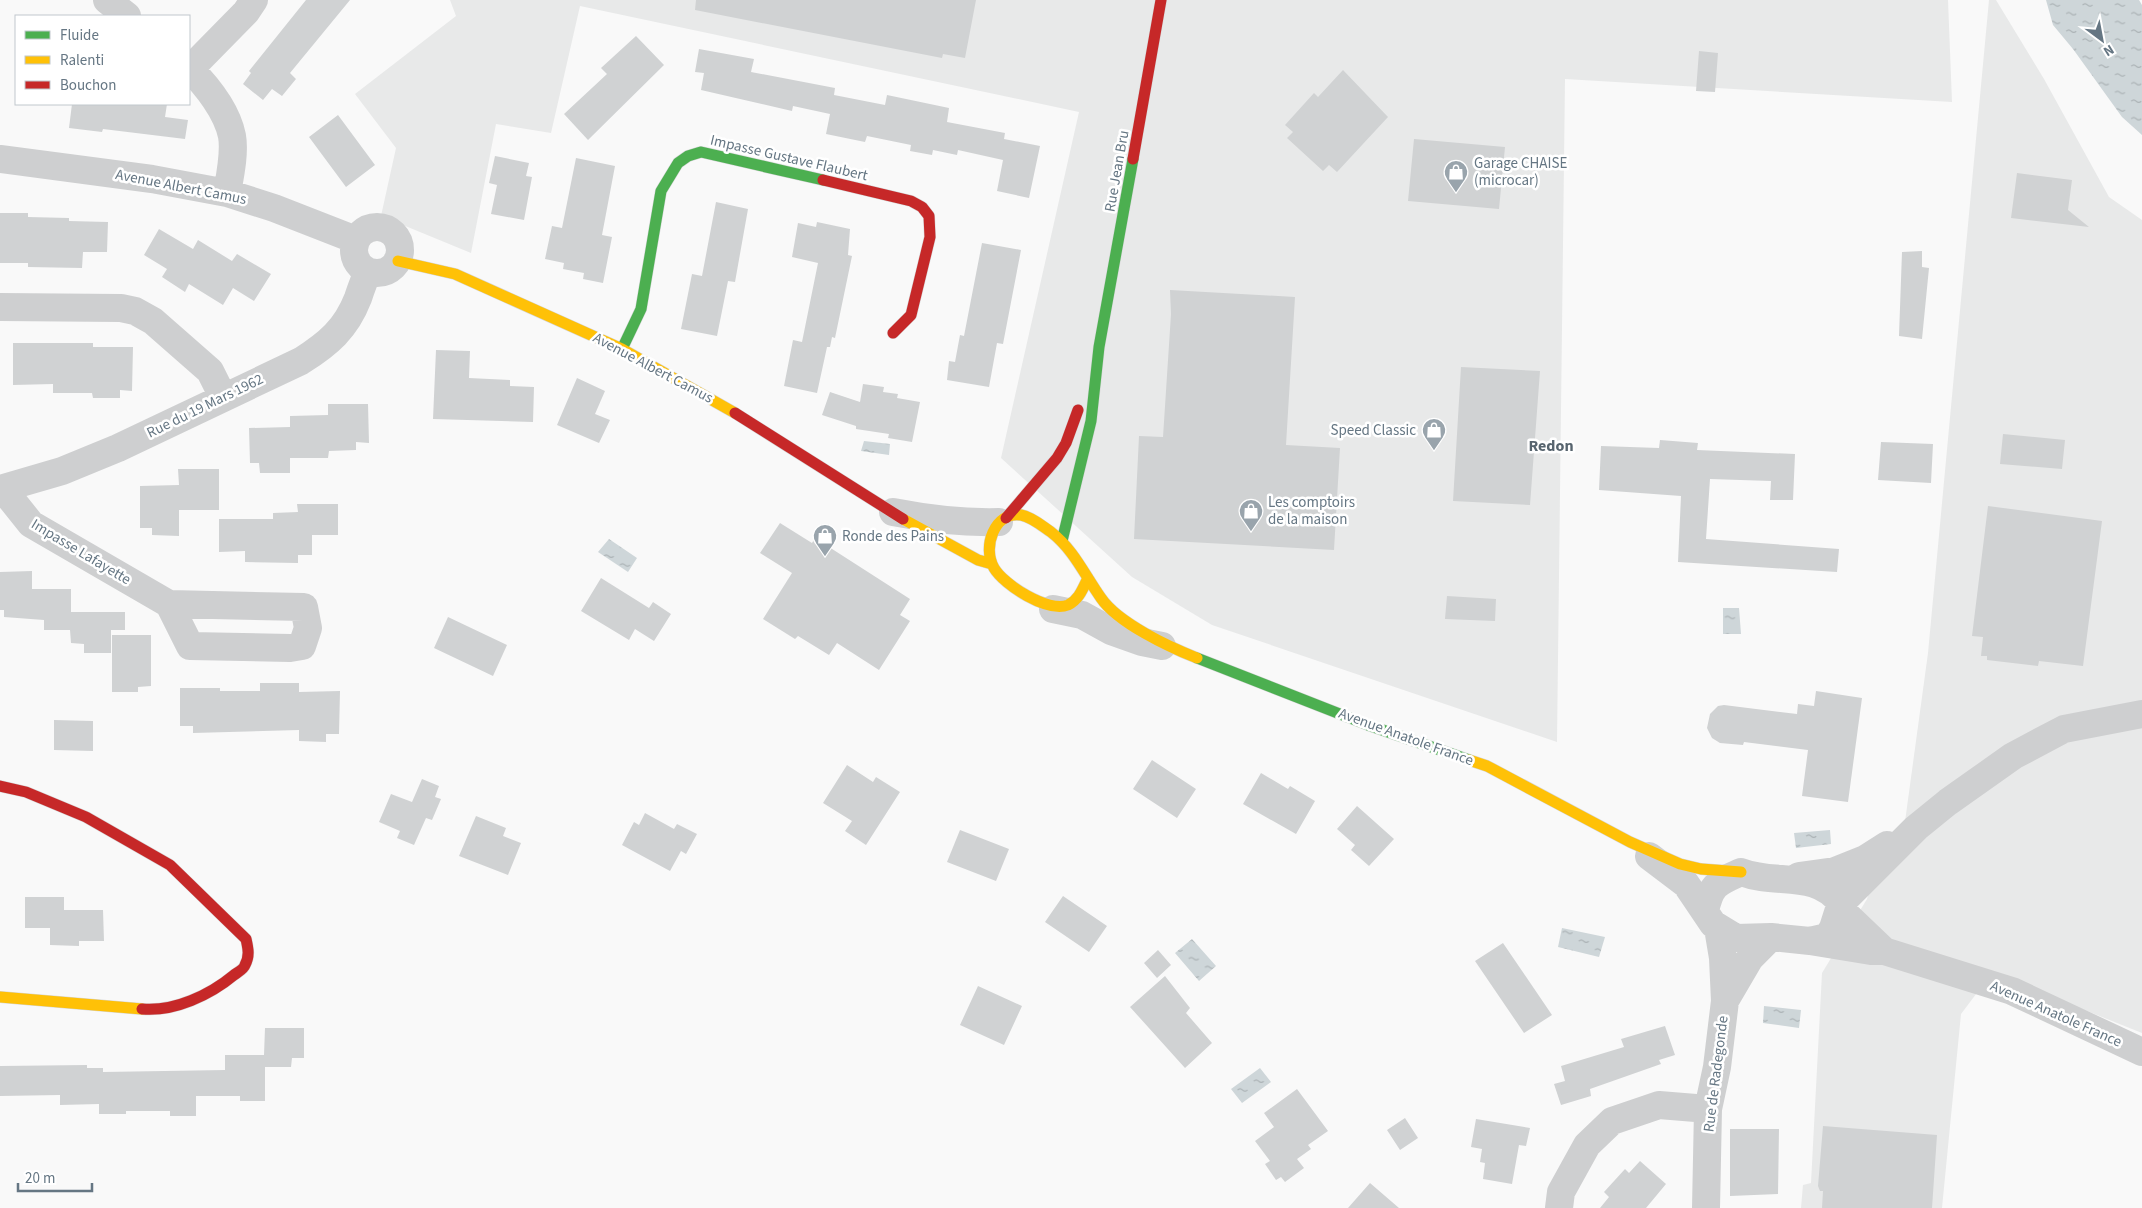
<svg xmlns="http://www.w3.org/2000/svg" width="2142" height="1208" viewBox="0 0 2142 1208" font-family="'Source Sans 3',sans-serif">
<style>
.built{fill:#e8e9e9}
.water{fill:url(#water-ripples)}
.building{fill:#d0d2d3}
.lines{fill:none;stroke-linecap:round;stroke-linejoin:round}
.fast-casing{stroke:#d5d6d7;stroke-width:12}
.slow-casing{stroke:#d5d6d7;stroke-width:12}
.jam-casing{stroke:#d5d6d7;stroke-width:12}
.street{stroke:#cecfd0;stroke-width:28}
.fast{stroke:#4caf50;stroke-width:11}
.slow{stroke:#ffc107;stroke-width:11}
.jam{stroke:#c62828;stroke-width:11}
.labels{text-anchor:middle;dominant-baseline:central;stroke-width:5;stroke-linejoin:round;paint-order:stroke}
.street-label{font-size:15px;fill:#657683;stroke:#fff}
.poi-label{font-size:15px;fill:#657683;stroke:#fff;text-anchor:start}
.neighbourhood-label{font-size:16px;font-weight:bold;fill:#57646e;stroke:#fff}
</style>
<defs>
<pattern id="water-ripples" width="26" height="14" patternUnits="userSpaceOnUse" patternTransform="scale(1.25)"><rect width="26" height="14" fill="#ced6d9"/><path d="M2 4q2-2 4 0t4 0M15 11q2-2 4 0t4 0" fill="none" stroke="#abb2b5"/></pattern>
</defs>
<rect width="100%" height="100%" fill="#f9f9f9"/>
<!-- built -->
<path class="built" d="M 450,0 L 1948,0 L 1952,102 L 1565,79 L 1557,742 L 1212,625 L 1132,577 L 1001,458 L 1079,112 L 580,6 L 551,133 L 496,124 L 471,253 L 381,216 L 396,148 L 355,94 L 456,16 Z
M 1989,0 L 1996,0 L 2044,79 L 2109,197 L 2142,220 L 2142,1033 L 1992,973 L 1961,1014 L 1942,1208 L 1801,1208 L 1803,1185 L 1811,1183 L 1822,973 L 1867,899 L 1872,882 L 1904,829 L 1928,653 Z"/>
<!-- water -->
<path class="water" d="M 2046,0 L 2139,0 L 2142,5 L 2142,135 L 2122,117 L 2073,49 L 2053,25 Z
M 864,441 L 890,444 L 889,455 L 861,451 Z
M 609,539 L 637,558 L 628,572 L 598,552 Z
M 1723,608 L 1739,608 L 1741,634 L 1723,634 Z
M 1830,830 L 1831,844 L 1796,848 L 1794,833 Z
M 1562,928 L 1605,937 L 1599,957 L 1558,947 Z
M 1192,939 L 1216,966 L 1199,981 L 1175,953 Z
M 1764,1006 L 1801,1010 L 1799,1028 L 1763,1023 Z
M 1260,1068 L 1271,1082 L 1242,1103 L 1231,1089 Z"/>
<!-- building -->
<path class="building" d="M 306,0 L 350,0 L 290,73 L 296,79 L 282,96 L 272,89 L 263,100 L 243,84 L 251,73 L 249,71 Z
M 696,0 L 976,0 L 965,58 L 943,54 L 942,58 L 695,10 Z
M 636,36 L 664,65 L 588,140 L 564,114 L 607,74 L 601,68 Z
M 699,49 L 754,59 L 751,72 L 835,88 L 834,95 L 885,105 L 887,95 L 949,108 L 947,122 L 1005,133 L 1004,139 L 1040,146 L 1029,198 L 997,191 L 1003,160 L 958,150 L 957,155 L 933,150 L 932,155 L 910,151 L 911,145 L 867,136 L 865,142 L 826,134 L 830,114 L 793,106 L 792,111 L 701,90 L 704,73 L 695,72 Z
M 1699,51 L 1718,53 L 1715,92 L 1696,91 Z
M 1343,70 L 1388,117 L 1337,172 L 1329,165 L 1323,171 L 1287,138 L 1293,132 L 1285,125 L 1314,93 L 1318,97 Z
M 72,104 L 167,104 L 165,117 L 188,120 L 185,139 L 103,129 L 102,132 L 69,128 Z
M 338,115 L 375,165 L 346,187 L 309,137 Z
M 1414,139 L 1505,147 L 1499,209 L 1408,201 Z
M 495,156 L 529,163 L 526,176 L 532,177 L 524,220 L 491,214 L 497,185 L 489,183 Z
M 576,158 L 615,166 L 602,235 L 612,237 L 603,283 L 583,279 L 584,273 L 563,269 L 564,263 L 545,259 L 552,226 L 562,228 Z
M 2017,173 L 2072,180 L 2068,210 L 2089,227 L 2011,218 Z
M 716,202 L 748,209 L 735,282 L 728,281 L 717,336 L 681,329 L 692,274 L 702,276 Z
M 0,213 L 28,213 L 28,217 L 69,218 L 69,221 L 108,222 L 107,252 L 83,252 L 82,268 L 28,267 L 28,263 L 0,263 Z
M 817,222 L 850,229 L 848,255 L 852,256 L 835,338 L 832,337 L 830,347 L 827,347 L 817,393 L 784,386 L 793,340 L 802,342 L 818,263 L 792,257 L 798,223 L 816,227 Z
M 159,229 L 193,249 L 198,240 L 232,261 L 237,254 L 271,274 L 254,301 L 233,288 L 223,305 L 189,284 L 185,292 L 162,277 L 167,269 L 144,255 Z
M 982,243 L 1021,250 L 1003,344 L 997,343 L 989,387 L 947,380 L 949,361 L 955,362 L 960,335 L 964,336 Z
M 1922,251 L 1922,267 L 1929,268 L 1922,339 L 1899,336 L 1902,252 Z
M 1170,290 L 1295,297 L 1286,445 L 1340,448 L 1334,550 L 1134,539 L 1139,436 L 1163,437 L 1171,314 Z
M 13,343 L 93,343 L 93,347 L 133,347 L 132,391 L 120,390 L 120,398 L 93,398 L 92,393 L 53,393 L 53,384 L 13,385 Z
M 436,350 L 470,351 L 469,378 L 510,380 L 510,386 L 534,387 L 533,422 L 433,419 Z
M 1461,367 L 1540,371 L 1530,505 L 1453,501 Z
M 577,378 L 605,391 L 595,414 L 610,420 L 599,443 L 557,425 Z
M 863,384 L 884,387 L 883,392 L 898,394 L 897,398 L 920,402 L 912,442 L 888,438 L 889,434 L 856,429 L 856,426 L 822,415 L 830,392 L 860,402 Z
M 328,404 L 368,404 L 369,443 L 356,442 L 356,450 L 329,451 L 328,458 L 290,458 L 290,473 L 260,473 L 259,463 L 250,463 L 249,428 L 290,427 L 290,416 L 328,415 Z
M 2003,434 L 2065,440 L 2062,469 L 2000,464 Z
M 1660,440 L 1698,443 L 1697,450 L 1795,454 L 1793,500 L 1770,500 L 1771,481 L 1710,479 L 1706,539 L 1839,549 L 1837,572 L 1678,562 L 1681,496 L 1599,490 L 1601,446 L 1659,448 Z
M 1881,442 L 1933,444 L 1931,483 L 1878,480 Z
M 178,469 L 219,469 L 219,510 L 179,510 L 179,536 L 152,535 L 152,528 L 140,528 L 140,486 L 179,485 Z
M 297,504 L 338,504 L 338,535 L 312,535 L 312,555 L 298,555 L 298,563 L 245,562 L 245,551 L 219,552 L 219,519 L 273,519 L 273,513 L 298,512 Z
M 1988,506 L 2102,521 L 2083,666 L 2039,661 L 2038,666 L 1987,660 L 1987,656 L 1981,656 L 1983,637 L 1972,636 Z
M 780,523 L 812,543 L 815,538 L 910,599 L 900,615 L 910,621 L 879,670 L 837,643 L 829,655 L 798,636 L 795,639 L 763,619 L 792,573 L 760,553 Z
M 32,571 L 32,589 L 71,589 L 71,612 L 125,612 L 125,630 L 111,630 L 111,653 L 84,653 L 84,644 L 71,643 L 70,630 L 44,630 L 44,620 L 4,617 L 4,610 L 0,610 L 0,572 Z
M 601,578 L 649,608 L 653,602 L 671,614 L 654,641 L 635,629 L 629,640 L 581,611 Z
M 1447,596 L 1496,599 L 1495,621 L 1445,619 Z
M 448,617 L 507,645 L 493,676 L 434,648 Z
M 112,635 L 151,635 L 151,686 L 138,687 L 138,692 L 112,692 Z
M 260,683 L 299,683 L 299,692 L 340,691 L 339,734 L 326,734 L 326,742 L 299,741 L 299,730 L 193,733 L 193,726 L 180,726 L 180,688 L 220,688 L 220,691 L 260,691 Z
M 1816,691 L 1862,698 L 1848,802 L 1802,796 L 1808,750 L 1744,742 L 1743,745 L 1720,743 L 1712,738 L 1707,728 L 1710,714 L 1718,706 L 1724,705 L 1797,714 L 1798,704 L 1814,706 Z
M 54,720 L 93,721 L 93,751 L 54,750 Z
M 1152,760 L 1196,789 L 1177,818 L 1133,789 Z
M 847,765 L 873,782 L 876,777 L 900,792 L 866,845 L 845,831 L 852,821 L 823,803 Z
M 1261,773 L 1288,789 L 1290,786 L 1315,801 L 1296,834 L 1243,804 Z
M 422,779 L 439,786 L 435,797 L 441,799 L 432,820 L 426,818 L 414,845 L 397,838 L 400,831 L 379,822 L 391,794 L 412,802 Z
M 1357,806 L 1394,839 L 1369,866 L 1351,850 L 1355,845 L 1337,829 Z
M 645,813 L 674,829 L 677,824 L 697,834 L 686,854 L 681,851 L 670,871 L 622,845 L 634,822 L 639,825 Z
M 476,816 L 506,828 L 503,836 L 521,843 L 508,875 L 459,856 Z
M 960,830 L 1009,849 L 996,881 L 947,862 Z
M 1063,896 L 1107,926 L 1089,952 L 1045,922 Z
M 25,897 L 64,897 L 64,910 L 103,910 L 104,941 L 79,941 L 79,946 L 50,945 L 50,928 L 25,928 Z
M 1503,943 L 1552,1015 L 1524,1033 L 1475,961 Z
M 1158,950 L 1171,965 L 1157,978 L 1144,963 Z
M 1165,976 L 1190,1008 L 1186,1013 L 1212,1043 L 1185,1068 L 1130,1007 Z
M 978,986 L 1022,1006 L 1004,1045 L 960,1025 Z
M 1665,1026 L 1675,1055 L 1659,1060 L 1661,1064 L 1590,1089 L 1591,1096 L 1561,1105 L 1554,1084 L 1565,1081 L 1561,1066 L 1624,1047 L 1621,1039 Z
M 265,1028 L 304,1028 L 304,1058 L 292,1058 L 291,1067 L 265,1067 L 265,1101 L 240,1101 L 240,1096 L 196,1096 L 196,1116 L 170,1116 L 170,1111 L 126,1111 L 126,1114 L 99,1114 L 99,1104 L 60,1105 L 60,1095 L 0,1096 L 0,1066 L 87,1065 L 87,1068 L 103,1068 L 103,1072 L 225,1070 L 225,1055 L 264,1055 Z
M 1297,1089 L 1328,1131 L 1308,1145 L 1311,1149 L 1297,1159 L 1304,1168 L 1285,1182 L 1281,1177 L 1276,1180 L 1265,1164 L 1270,1161 L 1255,1141 L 1274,1127 L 1264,1113 Z
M 1405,1118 L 1418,1138 L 1400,1150 L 1387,1130 Z
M 1476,1119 L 1530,1128 L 1526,1146 L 1519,1145 L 1512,1184 L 1483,1179 L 1485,1163 L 1480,1162 L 1482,1149 L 1471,1147 Z
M 1823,1126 L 1937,1135 L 1932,1208 L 1822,1208 L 1823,1191 L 1820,1191 L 1818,1186 Z
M 1730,1129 L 1779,1129 L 1778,1194 L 1730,1196 Z
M 1640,1161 L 1666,1184 L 1646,1208 L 1600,1208 L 1609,1197 L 1604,1192 L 1625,1169 L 1629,1173 Z
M 1370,1183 L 1399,1208 L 1348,1208 Z"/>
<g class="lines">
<!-- fast casing -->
<g class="fast-casing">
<path id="fast" d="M 622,349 L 641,309 L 661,191 L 678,163 L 688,156 L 701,152 L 823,180
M 1062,541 L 1091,421 L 1099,347 L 1133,159
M 1197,658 L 1368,725 L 1469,760"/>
</g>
<!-- slow casing -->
<g class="slow-casing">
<path id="slow" d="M 398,261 L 455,274 L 622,349 L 735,413
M 903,519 L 978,560 L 992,564
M 1088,578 C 1083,588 1079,600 1068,605 C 1048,613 1004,585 994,568 C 982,548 994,511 1021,515 C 1032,517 1042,526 1051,532 C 1074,550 1084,574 1101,598 C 1118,623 1169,647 1197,658
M 1469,760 L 1487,766 L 1630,842 L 1680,864 L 1701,869 L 1741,872
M 0,997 L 142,1009"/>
</g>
<!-- jam casing -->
<g class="jam-casing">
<path id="jam" d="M 1133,159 L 1161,0
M 823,180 L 911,201 L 922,207 L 929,216 L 930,237 L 911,315 L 893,333
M 735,413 L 903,519
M 1006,518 L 1057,458 L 1066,443 L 1078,410
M 0,786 L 26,792 L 86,817 L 170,865 L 246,939 C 248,948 250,956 245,965 C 244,969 238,972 234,975 C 210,995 174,1012 142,1009"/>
</g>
<!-- street -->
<path class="street" d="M 107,0 L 127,16
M 189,68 C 206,85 227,111 232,136 C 235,153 230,176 227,193
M 190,69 L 246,12 L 254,0
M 0,159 L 152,179 L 227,193 L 274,208 L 356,240
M354 250a23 23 0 1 1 46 0a23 23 0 1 1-46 0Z
M 0,307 L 121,308 L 135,311 L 153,321 L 210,371 L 223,397
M 0,489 L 62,471 L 118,448 L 301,361 C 328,344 346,329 358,298 C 361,289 364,280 368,272
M 3,489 L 31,524 L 169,604 L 304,607 L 308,628 L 302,646 L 290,648 L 190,646 L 169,604
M 893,512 C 929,519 962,523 999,522
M 1053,609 L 1082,615 L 1111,631 L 1142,642 L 1162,646
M 1649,856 L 1686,884 L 1713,924 L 1736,938 L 1771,937 L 1810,941 L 1823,938 L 1829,935 L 1833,928 L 1841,903
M 1799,876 L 1835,871 L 1865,859 L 1887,845
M 1841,903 L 1916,828 L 1948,802 L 2013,756 L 2064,729 L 2142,714
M 1840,909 L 1884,951
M 1705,911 C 1711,884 1717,883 1741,872 C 1777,886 1815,869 1841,903
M 1810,941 L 1871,951 L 1884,951 L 2012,991 L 2142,1052
M 1726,999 L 1750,958 L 1771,937
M 1559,1208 L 1561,1192 L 1587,1145 L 1612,1121 L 1659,1105 L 1708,1109
M 1706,1208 L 1708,1109 L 1717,1067 L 1725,1001 L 1723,958 L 1718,928"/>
<!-- fast -->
<use href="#fast" class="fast"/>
<!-- slow -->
<use href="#slow" class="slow"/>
<!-- jam -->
<use href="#jam" class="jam"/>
</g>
<!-- icons -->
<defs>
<g id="shop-pin" transform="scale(1.25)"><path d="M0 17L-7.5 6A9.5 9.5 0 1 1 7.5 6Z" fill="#99a4ac" stroke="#fff"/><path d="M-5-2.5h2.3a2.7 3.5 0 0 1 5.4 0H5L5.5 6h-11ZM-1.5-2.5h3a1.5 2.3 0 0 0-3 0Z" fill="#fff"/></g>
</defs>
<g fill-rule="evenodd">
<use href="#shop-pin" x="1456" y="172"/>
<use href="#shop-pin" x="1434" y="430"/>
<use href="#shop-pin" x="1251" y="511"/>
<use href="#shop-pin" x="825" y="536"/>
</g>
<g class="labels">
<!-- street labels -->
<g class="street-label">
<text transform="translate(789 158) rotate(13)">Impasse Gustave Flaubert</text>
<text transform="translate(1117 171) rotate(-80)">Rue Jean Bru</text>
<text transform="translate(181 187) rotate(11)">Avenue Albert Camus</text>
<text transform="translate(653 368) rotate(28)">Avenue Albert Camus</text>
<text transform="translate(205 406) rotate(-26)">Rue du 19 Mars 1962</text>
<text transform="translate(81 552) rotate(31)">Impasse Lafayette</text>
<text transform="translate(1406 737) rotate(20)">Avenue Anatole France</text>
<text transform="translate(2056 1014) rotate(24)">Avenue Anatole France</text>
<text transform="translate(1716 1074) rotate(-83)">Rue de Radegonde</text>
</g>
<!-- poi labels -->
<g class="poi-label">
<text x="1474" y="163">Garage CHAISE<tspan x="1474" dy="17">(microcar)</tspan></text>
<text x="1416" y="430" text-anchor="end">Speed Classic</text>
<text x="1268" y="502">Les comptoirs<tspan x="1268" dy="17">de la maison</tspan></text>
<text x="842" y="536">Ronde des Pains</text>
</g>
<!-- neighbourhood labels -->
<g class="neighbourhood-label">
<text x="1551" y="446">Redon</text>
</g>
</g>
<!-- legend -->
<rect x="15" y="15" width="175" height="90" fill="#ffffff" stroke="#c1c8cd"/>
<rect x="25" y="31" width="25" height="8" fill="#4caf50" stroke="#c1c8cd"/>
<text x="60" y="40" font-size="15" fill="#657683">Fluide</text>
<rect x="25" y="56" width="25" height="8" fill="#ffc107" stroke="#c1c8cd"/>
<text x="60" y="65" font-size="15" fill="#657683">Ralenti</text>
<rect x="25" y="81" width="25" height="8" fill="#c62828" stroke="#c1c8cd"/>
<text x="60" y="90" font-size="15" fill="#657683">Bouchon</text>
<!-- north arrow -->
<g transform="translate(2102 40) rotate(148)" stroke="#ffffff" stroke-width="4" paint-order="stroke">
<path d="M0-4L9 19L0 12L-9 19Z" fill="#657683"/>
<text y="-8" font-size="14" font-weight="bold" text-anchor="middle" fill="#657683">N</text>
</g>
<!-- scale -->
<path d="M18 1183v8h74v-8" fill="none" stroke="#657683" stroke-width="2.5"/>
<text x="25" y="1183" font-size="15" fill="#657683" stroke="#ffffff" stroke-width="4" paint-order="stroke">20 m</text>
</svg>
